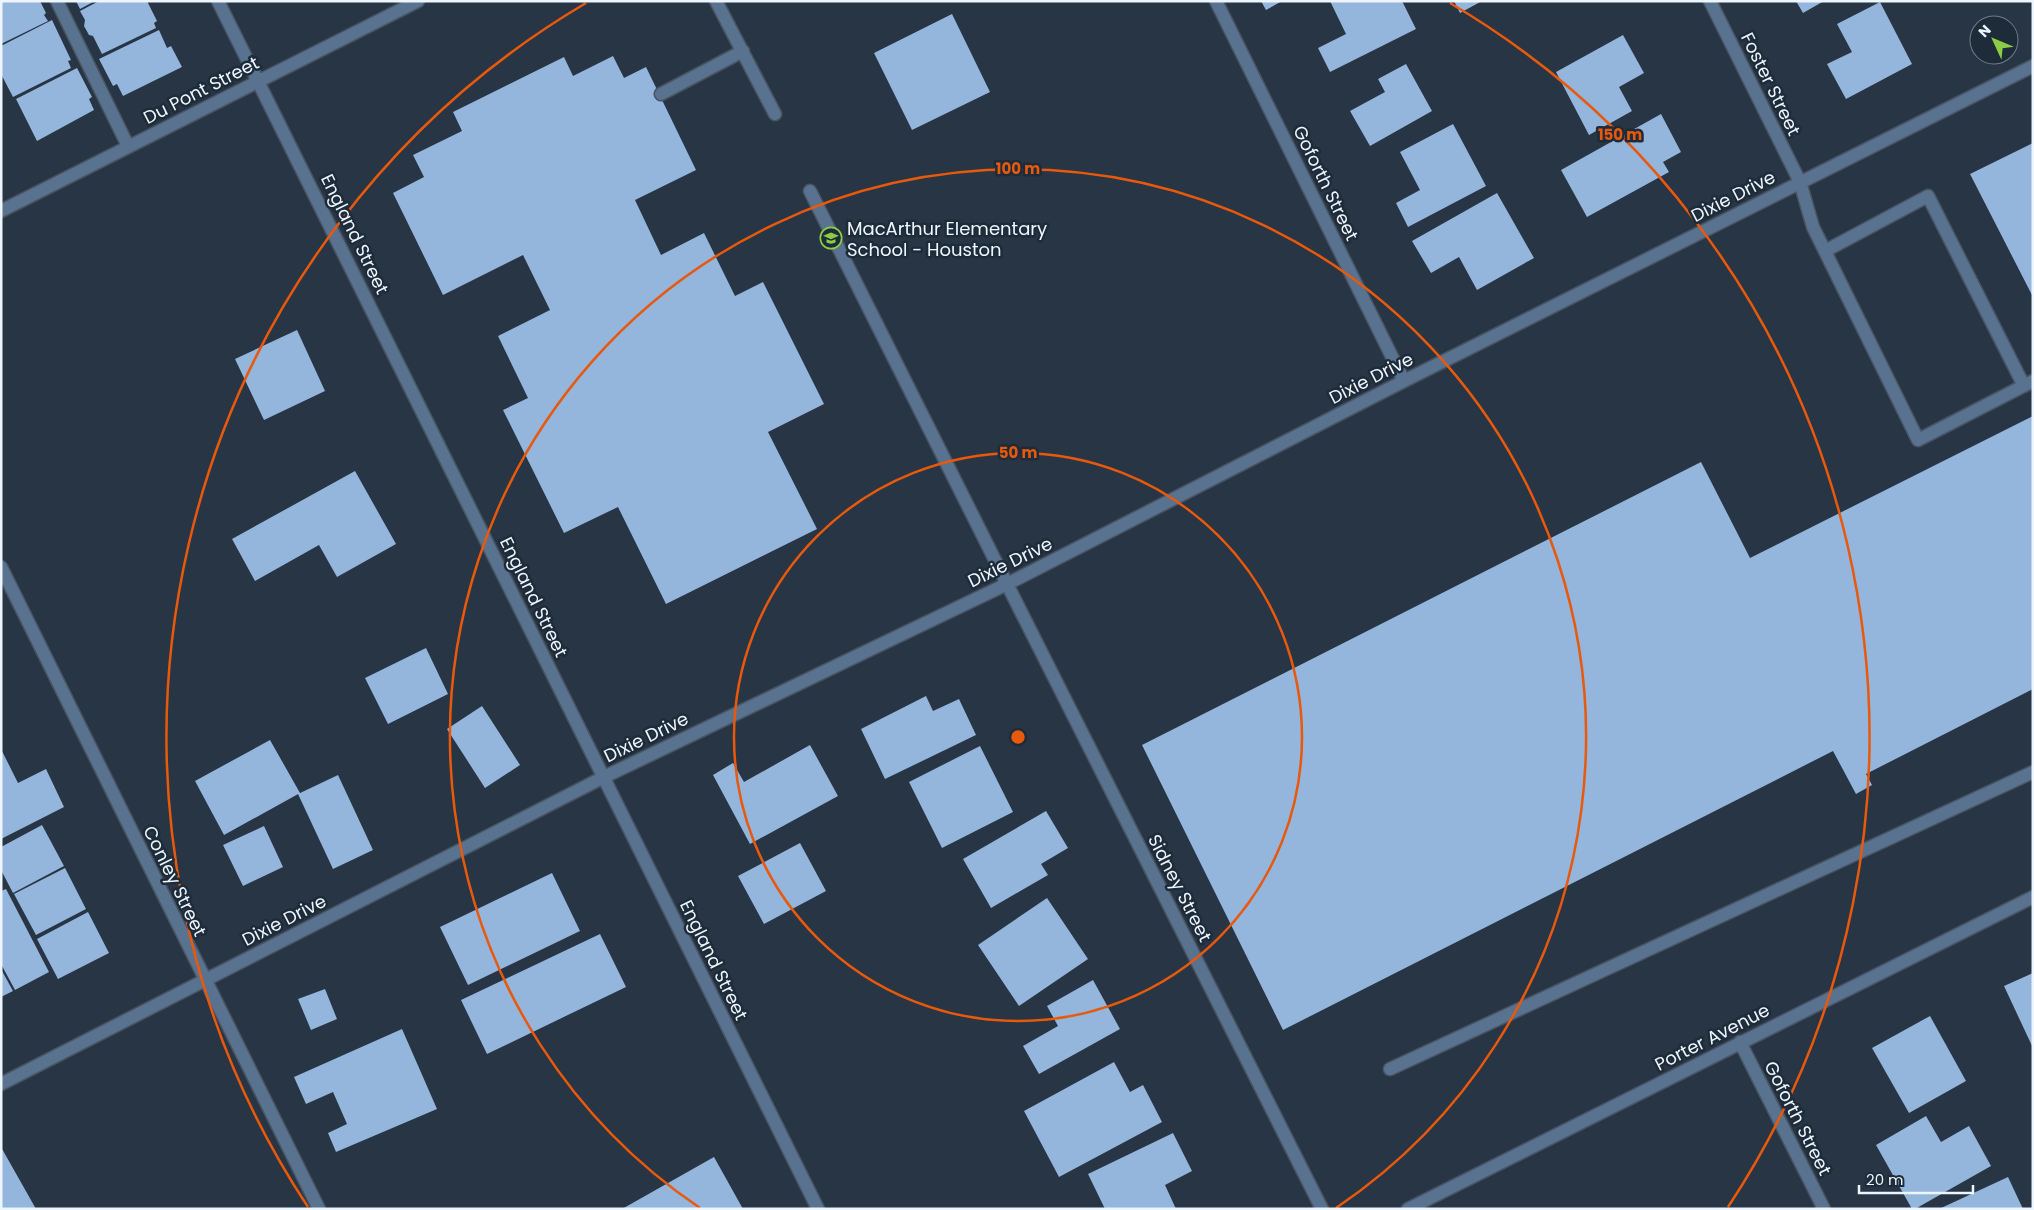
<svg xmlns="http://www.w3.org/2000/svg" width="2034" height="1210" viewBox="0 0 2034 1210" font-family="Poppins,sans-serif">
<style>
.building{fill:#94b5dc}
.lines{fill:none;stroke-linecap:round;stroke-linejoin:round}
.service-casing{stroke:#485462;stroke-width:15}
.minor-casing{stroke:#485462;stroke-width:15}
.service{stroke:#587290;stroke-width:12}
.minor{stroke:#587290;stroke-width:12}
.ring{fill:none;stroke:#e8590c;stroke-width:2.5}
.labels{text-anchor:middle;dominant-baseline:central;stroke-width:5;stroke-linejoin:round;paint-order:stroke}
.street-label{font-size:18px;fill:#edf5ff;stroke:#1e2b39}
.poi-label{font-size:18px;fill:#edf5ff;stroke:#1e2b39;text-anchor:start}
.centre{fill:#e8590c;stroke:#1e2b39;stroke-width:2.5}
.ring-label{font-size:15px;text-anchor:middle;font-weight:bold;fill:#e8590c;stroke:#1e2b39;stroke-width:5;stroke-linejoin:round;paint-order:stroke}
</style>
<rect width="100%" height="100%" fill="#283544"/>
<!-- building -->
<path class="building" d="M 1,1 L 40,1 L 46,13 L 44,15 L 48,21 L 1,44 Z
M 76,1 L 95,1 L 80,9 Z
M 99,1 L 147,1 L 157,21 L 154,23 L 156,28 L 102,54 L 93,36 L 89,35 L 84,26 L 85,20 L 80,11 Z
M 1261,1 L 1282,1 L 1266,10 Z
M 1330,1 L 1402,1 L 1416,29 L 1330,72 L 1318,48 L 1346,34 Z
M 1454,1 L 1482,1 L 1460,13 Z
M 1796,1 L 1824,1 L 1803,13 Z
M 1880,2 L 1912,64 L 1846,99 L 1827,64 L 1852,52 L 1837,24 Z
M 952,14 L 990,92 L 912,130 L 874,53 Z
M 52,20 L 71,60 L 68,61 L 71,68 L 13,97 L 1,74 L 1,46 Z
M 159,30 L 167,48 L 171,46 L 182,67 L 123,96 L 117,84 L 113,86 L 99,59 Z
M 1623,35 L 1644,73 L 1619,87 L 1632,111 L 1589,135 L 1556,72 Z
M 613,56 L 624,78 L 646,67 L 696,170 L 635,200 L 661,255 L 704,233 L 735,296 L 763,282 L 824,404 L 768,432 L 817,529 L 666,604 L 618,507 L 564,533 L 503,410 L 528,398 L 498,336 L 550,310 L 523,255 L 443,295 L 393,193 L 424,177 L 413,155 L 462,131 L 453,112 L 564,57 L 573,76 Z
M 1406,64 L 1432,111 L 1370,146 L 1350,111 L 1385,92 L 1378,79 Z
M 77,68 L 92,97 L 89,99 L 94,110 L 37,141 L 16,99 Z
M 1661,114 L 1681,152 L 1663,162 L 1669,172 L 1587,217 L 1561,170 Z
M 1453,124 L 1486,186 L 1408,227 L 1396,203 L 1420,190 L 1400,152 Z
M 2033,143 L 2033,297 L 1970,174 Z
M 1497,193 L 1534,258 L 1477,290 L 1459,257 L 1431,273 L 1412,241 Z
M 297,330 L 325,391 L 264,420 L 235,359 Z
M 2033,416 L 2033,689 L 1866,774 L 1872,785 L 1856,794 L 1833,751 L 1283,1030 L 1142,745 L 1701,462 L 1750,558 Z
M 355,471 L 396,544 L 337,577 L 319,545 L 255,581 L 232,539 Z
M 426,648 L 448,694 L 388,724 L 365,678 Z
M 926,696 L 933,711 L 959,699 L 976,735 L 885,779 L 861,729 Z
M 482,706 L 520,765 L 485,788 L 447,729 Z
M 270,740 L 300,793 L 224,835 L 195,781 Z
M 810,745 L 838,796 L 750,844 L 713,775 L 733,763 L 744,782 Z
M 980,746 L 1013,812 L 942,848 L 909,782 Z
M 1,749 L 18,783 L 46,769 L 64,807 L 1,839 Z
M 338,775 L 373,850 L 333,869 L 298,794 Z
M 1046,811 L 1068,848 L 1041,864 L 1048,875 L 991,908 L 963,859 Z
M 42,825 L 64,866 L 13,893 L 1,870 L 1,847 Z
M 264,826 L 283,867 L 243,886 L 223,845 Z
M 800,843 L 826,891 L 764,924 L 738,876 Z
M 65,868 L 86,909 L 36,935 L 14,894 Z
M 552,873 L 580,931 L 468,985 L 440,927 Z
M 6,889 L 49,972 L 15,990 L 1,964 L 1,891 Z
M 1047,898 L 1088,959 L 1019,1006 L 978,945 Z
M 88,912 L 109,953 L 58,979 L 37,939 Z
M 600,934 L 626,987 L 487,1054 L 461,1000 Z
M 1,969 L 13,991 L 1,997 Z
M 2033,973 L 2033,1048 L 2004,986 Z
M 1093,980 L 1120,1029 L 1039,1074 L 1023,1046 L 1058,1026 L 1047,1006 Z
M 325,989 L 337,1019 L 311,1030 L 298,999 Z
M 1930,1016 L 1966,1081 L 1909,1113 L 1872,1048 Z
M 402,1029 L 437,1109 L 336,1152 L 328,1133 L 347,1124 L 333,1092 L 306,1104 L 294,1077 Z
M 1114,1062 L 1130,1092 L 1143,1085 L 1162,1122 L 1059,1177 L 1024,1111 Z
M 1926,1116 L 1941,1142 L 1969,1126 L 1991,1166 L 1915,1209 L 1912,1209 L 1876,1145 Z
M 1173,1133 L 1192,1171 L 1165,1185 L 1176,1209 L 1105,1209 L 1088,1174 Z
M 1,1147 L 36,1209 L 1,1209 Z
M 714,1157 L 743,1209 L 622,1209 Z
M 2008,1177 L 2023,1209 L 1939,1209 Z"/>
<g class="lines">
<!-- service casing -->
<g class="service-casing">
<path id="service" d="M 57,1 L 128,146
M 716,1 L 775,114
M 661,94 L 743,51
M 1800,182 L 1813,227 L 1918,440 L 2033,381
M 810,191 L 1007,584
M 1825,251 L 1928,196 L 2024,386
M 1390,1069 L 2033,772"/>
</g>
<!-- minor casing -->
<g class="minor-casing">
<path id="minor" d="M 218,1 L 818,1209
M 1216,1 L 1404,381
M 1710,1 L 1800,182
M 1,211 L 418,1
M 1,567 L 319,1209
M 1007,584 L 1322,1209
M 1740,1042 L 1824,1209
M 1,1084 L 604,777 L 1007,584 L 1404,381 L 2033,66
M 1408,1209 L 2033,897"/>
</g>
<!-- service -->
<use href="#service" class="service"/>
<!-- minor -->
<use href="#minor" class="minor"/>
</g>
<!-- distance rings -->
<g class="ring">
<circle cx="1018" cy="737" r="284"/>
<path d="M700 1208A568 568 0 1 1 1336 1208"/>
<path d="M308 1207A852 852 0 0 1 586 3M1450 3A852 852 0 0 1 1728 1207"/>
</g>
<!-- icons -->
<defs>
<g id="school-ring" transform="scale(1.125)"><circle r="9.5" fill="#1e2b39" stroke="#8bce46" stroke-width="1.5"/><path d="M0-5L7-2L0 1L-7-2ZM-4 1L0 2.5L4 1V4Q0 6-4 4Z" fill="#8bce46"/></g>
</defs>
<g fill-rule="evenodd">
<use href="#school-ring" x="831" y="238"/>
</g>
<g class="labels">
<!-- street labels -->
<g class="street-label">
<text transform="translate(1771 84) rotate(64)">Foster Street</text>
<text transform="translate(201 90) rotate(-27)">Du Pont Street</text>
<text transform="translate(1326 183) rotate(64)">Goforth Street</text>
<text transform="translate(1733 196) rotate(-27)">Dixie Drive</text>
<text transform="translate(355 234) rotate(64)">England Street</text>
<text transform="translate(1371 378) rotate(-27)">Dixie Drive</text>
<text transform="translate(1010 562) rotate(-26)">Dixie Drive</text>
<text transform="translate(534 597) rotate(64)">England Street</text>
<text transform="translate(646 737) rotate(-26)">Dixie Drive</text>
<text transform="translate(175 881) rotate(64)">Conley Street</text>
<text transform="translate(1180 888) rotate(63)">Sidney Street</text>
<text transform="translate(284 920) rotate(-27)">Dixie Drive</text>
<text transform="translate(714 960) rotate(64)">England Street</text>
<text transform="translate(1712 1037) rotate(-27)">Porter Avenue</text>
<text transform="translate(1798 1118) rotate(63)">Goforth Street</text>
</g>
<!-- poi labels -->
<g class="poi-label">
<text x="847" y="228">MacArthur Elementary<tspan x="847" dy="21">School - Houston</tspan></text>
</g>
</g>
<circle cx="1018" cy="737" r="8" class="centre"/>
<g class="ring-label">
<text x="1620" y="140">150 m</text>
<text x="1018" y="174">100 m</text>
<text x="1018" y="458">50 m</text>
</g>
<!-- border -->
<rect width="2034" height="1210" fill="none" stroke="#edf5ff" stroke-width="5"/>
<!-- north arrow -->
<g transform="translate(1994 40) rotate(314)"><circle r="24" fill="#1e2b39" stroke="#717c88"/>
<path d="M0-4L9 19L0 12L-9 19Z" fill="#8bce46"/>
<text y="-8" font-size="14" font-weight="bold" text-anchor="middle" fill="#edf5ff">N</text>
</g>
<!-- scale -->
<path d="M1859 1185v8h114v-8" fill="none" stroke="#edf5ff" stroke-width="2.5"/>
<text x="1866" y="1185" font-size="15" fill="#edf5ff" stroke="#1e2b39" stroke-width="4" paint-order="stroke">20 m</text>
</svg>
